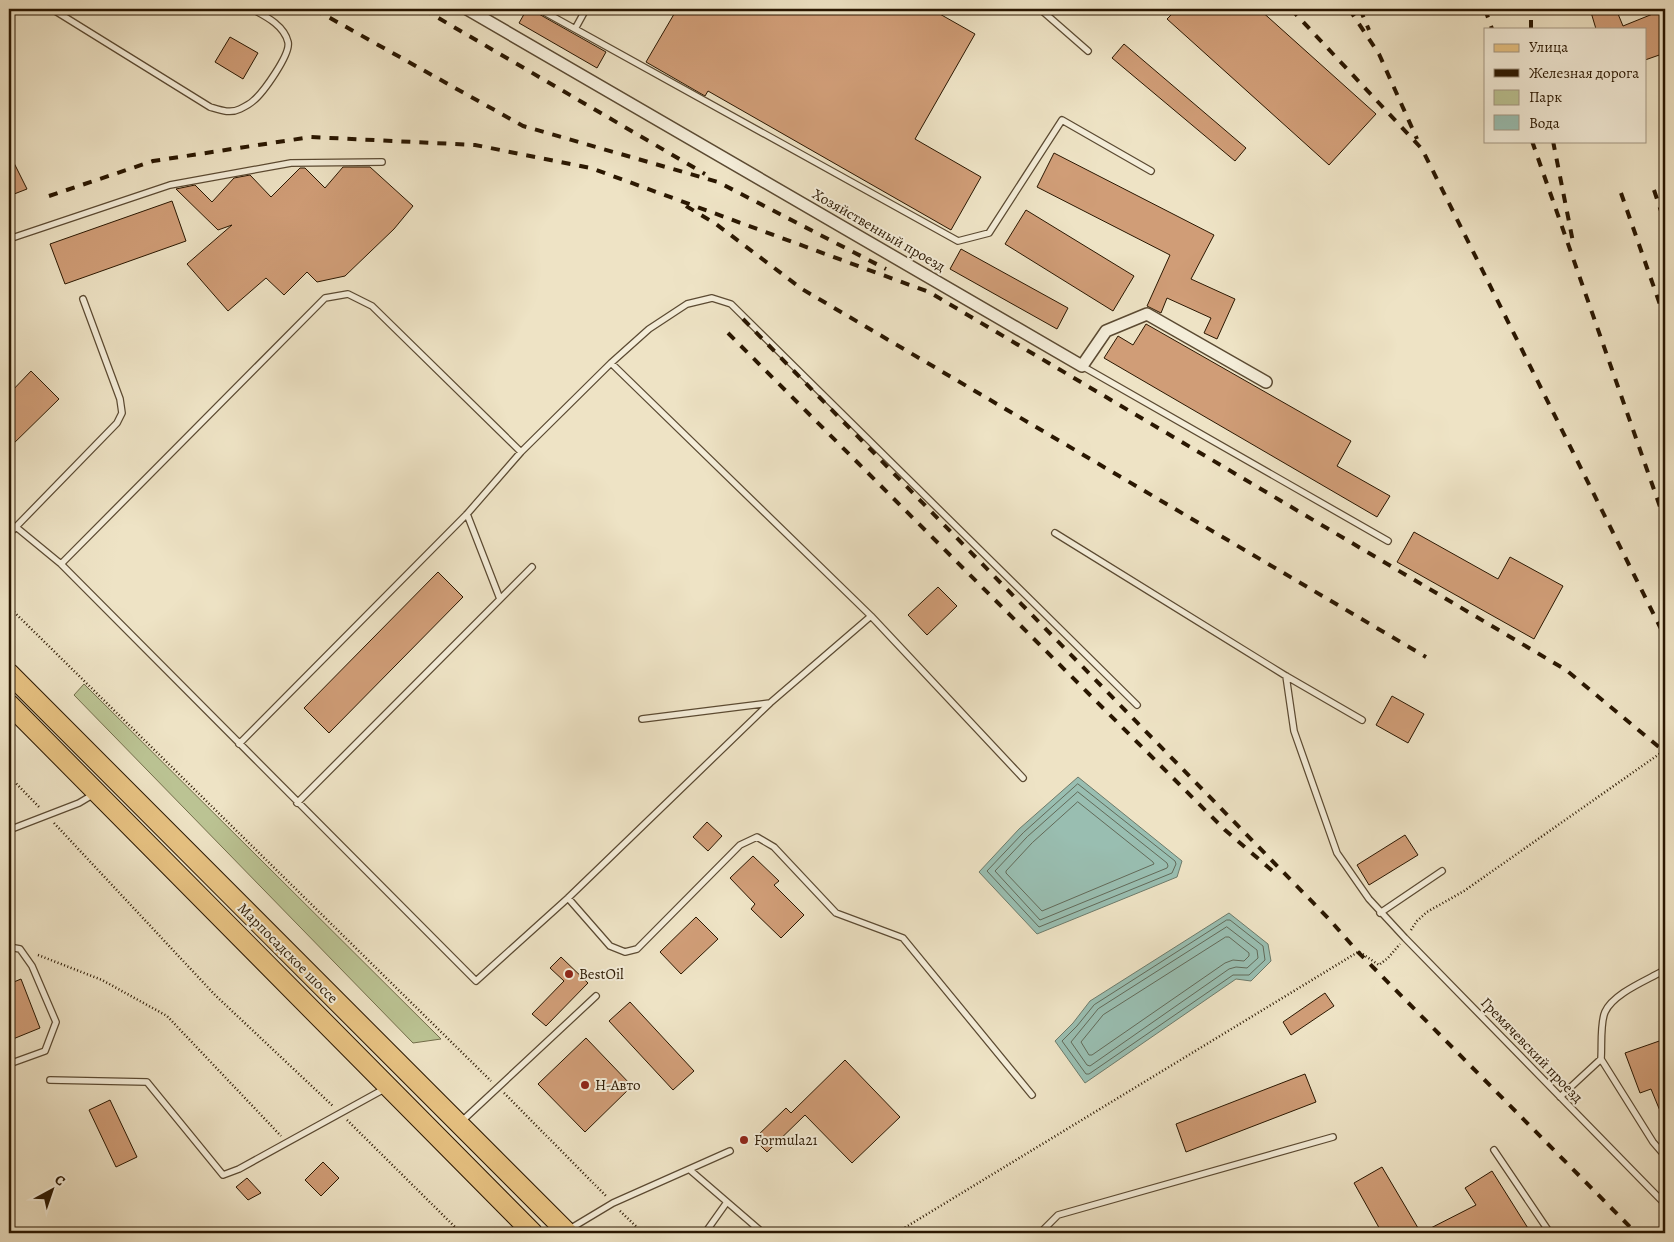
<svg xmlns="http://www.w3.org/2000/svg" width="1674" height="1242" viewBox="0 0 1674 1242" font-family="Alegreya,serif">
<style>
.green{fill:#bbc393;stroke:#726d4a}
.water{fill:#99beb1;stroke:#6d7b6b}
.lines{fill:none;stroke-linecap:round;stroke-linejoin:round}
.shore{stroke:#626a59;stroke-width:1}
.building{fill:#d09d77;stroke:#2a1701}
.lane-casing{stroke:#5b4a32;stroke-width:8}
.street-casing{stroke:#5b4a32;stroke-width:14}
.primary-casing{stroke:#2a1701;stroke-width:21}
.path{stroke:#2a1701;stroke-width:2.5;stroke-dasharray:1 2.5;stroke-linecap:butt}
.lane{stroke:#f4edd9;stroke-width:5.5}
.street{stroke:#f4edd9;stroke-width:11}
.primary{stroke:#e7c282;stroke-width:19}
.rail{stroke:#2a1701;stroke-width:4;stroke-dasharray:9 9;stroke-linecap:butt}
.poi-dot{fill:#8f2418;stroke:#f4edd9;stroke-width:2}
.labels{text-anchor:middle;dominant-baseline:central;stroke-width:4;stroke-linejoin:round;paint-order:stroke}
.street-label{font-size:15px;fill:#2a1701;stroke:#f4edd9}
.poi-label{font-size:15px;fill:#2a1701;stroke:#f4edd9;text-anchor:start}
</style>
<rect width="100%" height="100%" fill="#eee3c5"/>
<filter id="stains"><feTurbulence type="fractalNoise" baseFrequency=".004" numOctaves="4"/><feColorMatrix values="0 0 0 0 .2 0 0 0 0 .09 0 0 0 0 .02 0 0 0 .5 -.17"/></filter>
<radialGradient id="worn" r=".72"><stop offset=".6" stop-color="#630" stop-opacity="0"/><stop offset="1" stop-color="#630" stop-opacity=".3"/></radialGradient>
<!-- green -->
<path class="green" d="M 84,684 L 441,1039 L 413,1043 L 74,695 Z"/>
<!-- water -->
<path class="water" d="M 1078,777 L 1182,861 L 1177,877 L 1037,934 L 979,872 L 1019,829 Z
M 1229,913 L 1268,944 L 1271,961 L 1251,981 L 1236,979 L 1085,1083 L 1055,1041 L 1073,1023 L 1090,1001 Z"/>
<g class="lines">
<!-- shore -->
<path class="shore" d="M 1078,784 L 1175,861 L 1176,864 L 1172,873 L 1039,927 L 987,871 L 1023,833 Z
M 1078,792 L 1167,863 L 1168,866 L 1167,868 L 1040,920 L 995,871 L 1027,837 Z
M 1078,802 L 1153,862 L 1154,864 L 1042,911 L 1006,873 L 1006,871 L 1032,843 Z
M 1227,920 L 1230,920 L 1263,946 L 1265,960 L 1249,975 L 1233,975 L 1089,1074 L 1086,1074 L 1062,1041 L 1077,1026 L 1094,1005 Z
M 1227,927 L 1257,950 L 1258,958 L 1247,968 L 1236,967 L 1229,969 L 1090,1066 L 1087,1065 L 1071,1042 L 1098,1009 Z
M 1226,937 L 1229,937 L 1249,953 L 1249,956 L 1244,961 L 1233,960 L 1225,963 L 1092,1055 L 1089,1055 L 1081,1042 L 1103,1015 Z"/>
</g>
<!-- building -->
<path class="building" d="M 527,9 L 530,9 L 606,52 L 597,68 L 519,23 Z
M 677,9 L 931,9 L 975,34 L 915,139 L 981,177 L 951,230 L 708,91 L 705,96 L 646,62 Z
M 1177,9 L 1259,9 L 1376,114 L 1329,165 L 1167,19 Z
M 1590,9 L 1616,9 L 1623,26 L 1665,9 L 1665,53 L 1645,60 L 1645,29 L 1596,29 Z
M 230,37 L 258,53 L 243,79 L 215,62 Z
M 1124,44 L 1246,148 L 1235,161 L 1112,58 Z
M 9,153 L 27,189 L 9,196 Z
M 1054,153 L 1214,235 L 1191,279 L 1235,299 L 1217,339 L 1204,333 L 1211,318 L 1167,298 L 1161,313 L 1147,306 L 1170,255 L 1037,187 Z
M 343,167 L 370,167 L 413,206 L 394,229 L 345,276 L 317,282 L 307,272 L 284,295 L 266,278 L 228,311 L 187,264 L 232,225 L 218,230 L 176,189 L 195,185 L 212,202 L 234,178 L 250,175 L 271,197 L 300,168 L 305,168 L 325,188 Z
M 172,201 L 186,241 L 65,284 L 50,244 Z
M 1026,210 L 1134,276 L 1113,311 L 1005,244 Z
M 961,249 L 1068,308 L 1057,329 L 950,269 Z
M 1146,324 L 1351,441 L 1337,466 L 1390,496 L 1377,517 L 1104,358 L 1118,336 L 1133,345 Z
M 31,371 L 59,399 L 9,448 L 9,394 Z
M 1414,532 L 1498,579 L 1510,557 L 1563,586 L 1534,639 L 1397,562 Z
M 438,572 L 463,597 L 329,733 L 304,708 Z
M 938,587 L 957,606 L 927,635 L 908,615 Z
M 1392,696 L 1424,714 L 1408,743 L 1376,725 Z
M 707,822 L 722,836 L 708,851 L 693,837 Z
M 1405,835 L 1418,855 L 1369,885 L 1357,865 Z
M 753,856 L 779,881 L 774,885 L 804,915 L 781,938 L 751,909 L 755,904 L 730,878 Z
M 696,917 L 718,939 L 681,974 L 660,952 Z
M 561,957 L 588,983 L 546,1026 L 532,1014 L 564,981 L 550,968 Z
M 21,979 L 40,1028 L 13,1039 L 9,1028 L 9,984 Z
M 1325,993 L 1334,1006 L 1291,1035 L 1283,1022 Z
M 630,1002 L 694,1071 L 673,1090 L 609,1021 Z
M 586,1038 L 632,1086 L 585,1132 L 538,1084 Z
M 1665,1039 L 1665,1123 L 1651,1089 L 1640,1093 L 1625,1053 Z
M 845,1060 L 900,1117 L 852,1163 L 805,1115 L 767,1152 L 754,1139 L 786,1108 L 791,1113 Z
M 1305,1074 L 1316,1102 L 1186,1152 L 1176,1124 Z
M 110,1100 L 137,1157 L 116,1167 L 89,1110 Z
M 323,1162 L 339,1178 L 321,1196 L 305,1180 Z
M 1382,1167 L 1421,1233 L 1476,1205 L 1465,1188 L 1492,1171 L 1531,1233 L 1382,1233 L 1354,1183 Z
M 247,1178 L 261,1193 L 248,1200 L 236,1187 Z"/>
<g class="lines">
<!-- lane casing -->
<g class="lane-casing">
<path id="lane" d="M 52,9 L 210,107 C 220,110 230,114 240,109 C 244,107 250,104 253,101 C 263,93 291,54 288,42 C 284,25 265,16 252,9
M 539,9 L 958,241 L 989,233 L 1062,120 L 1151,171
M 1040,9 L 1088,51
M 575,29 L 586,9
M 9,239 L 170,185 L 291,163 L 382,162
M 611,363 L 871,616 L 1023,778
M 1082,366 L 1388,541
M 467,514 L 500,599
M 16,527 L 61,564 L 476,981 L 568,898 L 770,703 L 871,616
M 1055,533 L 1286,676 L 1362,720
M 9,534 L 117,423 L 122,413 L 120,399 L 83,299
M 61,564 L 325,298 L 348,294 L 372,306 L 521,452
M 1286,676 L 1294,731 L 1337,853 L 1369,899 L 1405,938 L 1665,1204
M 642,719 L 770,703
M 239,744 L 467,514 L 521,452 L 611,363 L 649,329 L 687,304 L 712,298 L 731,304 L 1137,705
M 297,803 L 532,567
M 9,830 L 79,803 L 94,794
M 568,898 L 610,946 L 625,952 L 637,949 L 740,845 L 757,837 L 774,847 L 836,913 L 903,938 L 1032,1095
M 1380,913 L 1442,871
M 9,947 L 20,949 L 32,966 L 56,1022 L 45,1051 L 9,1064
M 1601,1059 L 1653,1142 L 1665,1156
M 50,1080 L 147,1082 L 223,1175 L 239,1169 L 386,1088
M 1560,1097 L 1601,1059 C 1602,1046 1600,1023 1605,1012 C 1613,994 1645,981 1661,972 L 1665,971
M 462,1121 L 596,996
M 1494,1150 L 1550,1233
M 690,1170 L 763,1233
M 568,1230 L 613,1203 L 730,1151
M 705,1233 L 727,1202
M 1040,1233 L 1058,1215 L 1333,1137"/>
</g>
<!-- street casing -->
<g class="street-casing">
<path id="street" d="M 467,9 L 1082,366 L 1106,331 L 1147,314 L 1266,382"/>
</g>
<!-- primary casing -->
<g class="primary-casing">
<path id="primary" d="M 9,673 L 568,1233
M 9,704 L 533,1233"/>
</g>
<!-- path -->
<path class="path" d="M 9,607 L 491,1081
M 9,776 L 40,808
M 54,823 L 215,995 L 334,1107
M 1411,930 L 1417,921 L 1427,912 L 1464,891 L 1665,750
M 38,955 L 102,980 L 167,1016 L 281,1136
M 504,1093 L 606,1196
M 347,1120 L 461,1233
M 620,1211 L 643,1233
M 896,1233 L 1358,952 L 1361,953 L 1379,965 L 1388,958 L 1400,944"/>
<!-- lane -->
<use href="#lane" class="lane"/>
<!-- street -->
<use href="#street" class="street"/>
<!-- primary -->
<use href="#primary" class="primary"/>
<!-- rail -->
<path class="rail" d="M 314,9 L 523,126 L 718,182 L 886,269
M 423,9 L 705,174
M 1291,9 L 1422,149 L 1665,637
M 1349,9 L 1379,54 L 1417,139
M 1360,9 L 1369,30
M 1485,9 L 1492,29
M 1531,29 L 1531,9
M 1532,141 L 1665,521
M 1553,141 L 1573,242
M 1654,190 L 1665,223
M 1621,193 L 1665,319
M 49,196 L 153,161 L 311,137 L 475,145 L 591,168 L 929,292 L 1566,670 L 1665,752
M 686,206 L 716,224 L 802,289 L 1426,657
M 743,319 L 1329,919 L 1358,952 L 1636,1233
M 728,333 L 1225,830 L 1276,874"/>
</g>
<!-- markers -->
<g class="poi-dot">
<circle cx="569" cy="974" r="5"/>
<circle cx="585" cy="1085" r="5"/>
<circle cx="744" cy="1140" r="5"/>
</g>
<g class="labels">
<!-- street labels -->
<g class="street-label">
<text transform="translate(879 230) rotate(30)">Хозяйственный проезд</text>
<text transform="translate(288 953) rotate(45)">Марпосадское шоссе</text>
<text transform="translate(1532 1050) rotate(46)">Гремячевский проезд</text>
</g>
<!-- poi labels -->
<g class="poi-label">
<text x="579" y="974">BestOil</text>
<text x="595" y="1085">Н-Авто</text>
<text x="754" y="1140">Formula21</text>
</g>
</g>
<!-- margin -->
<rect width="1674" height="1242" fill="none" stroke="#eee3c5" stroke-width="30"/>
<rect x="10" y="10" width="1654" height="1222" fill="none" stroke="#2a1701" stroke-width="2.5"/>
<rect x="15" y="15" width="1644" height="1212" fill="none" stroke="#2a1701"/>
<!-- legend -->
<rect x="1484" y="28" width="162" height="115" fill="#f4edd9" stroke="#a39783"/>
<rect x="1494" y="44" width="25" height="8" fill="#e7c282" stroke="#a39783"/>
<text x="1529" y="52" font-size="15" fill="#2a1701">Улица</text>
<rect x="1494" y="69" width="25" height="8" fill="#2a1701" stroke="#a39783"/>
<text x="1529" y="78" font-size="15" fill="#2a1701">Железная дорога</text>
<rect x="1494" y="90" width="25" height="15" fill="#bbc393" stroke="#a39783"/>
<text x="1529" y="102" font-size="15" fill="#2a1701">Парк</text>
<rect x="1494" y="115" width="25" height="15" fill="#99beb1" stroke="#a39783"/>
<text x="1529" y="128" font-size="15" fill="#2a1701">Вода</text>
<!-- north arrow -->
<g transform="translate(52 1190) rotate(40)" stroke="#f4edd9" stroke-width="4" paint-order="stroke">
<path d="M0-4L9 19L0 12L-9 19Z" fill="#2a1701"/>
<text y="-8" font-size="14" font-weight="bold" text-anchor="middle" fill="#2a1701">С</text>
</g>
<rect width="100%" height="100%" filter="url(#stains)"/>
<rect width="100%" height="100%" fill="url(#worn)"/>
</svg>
